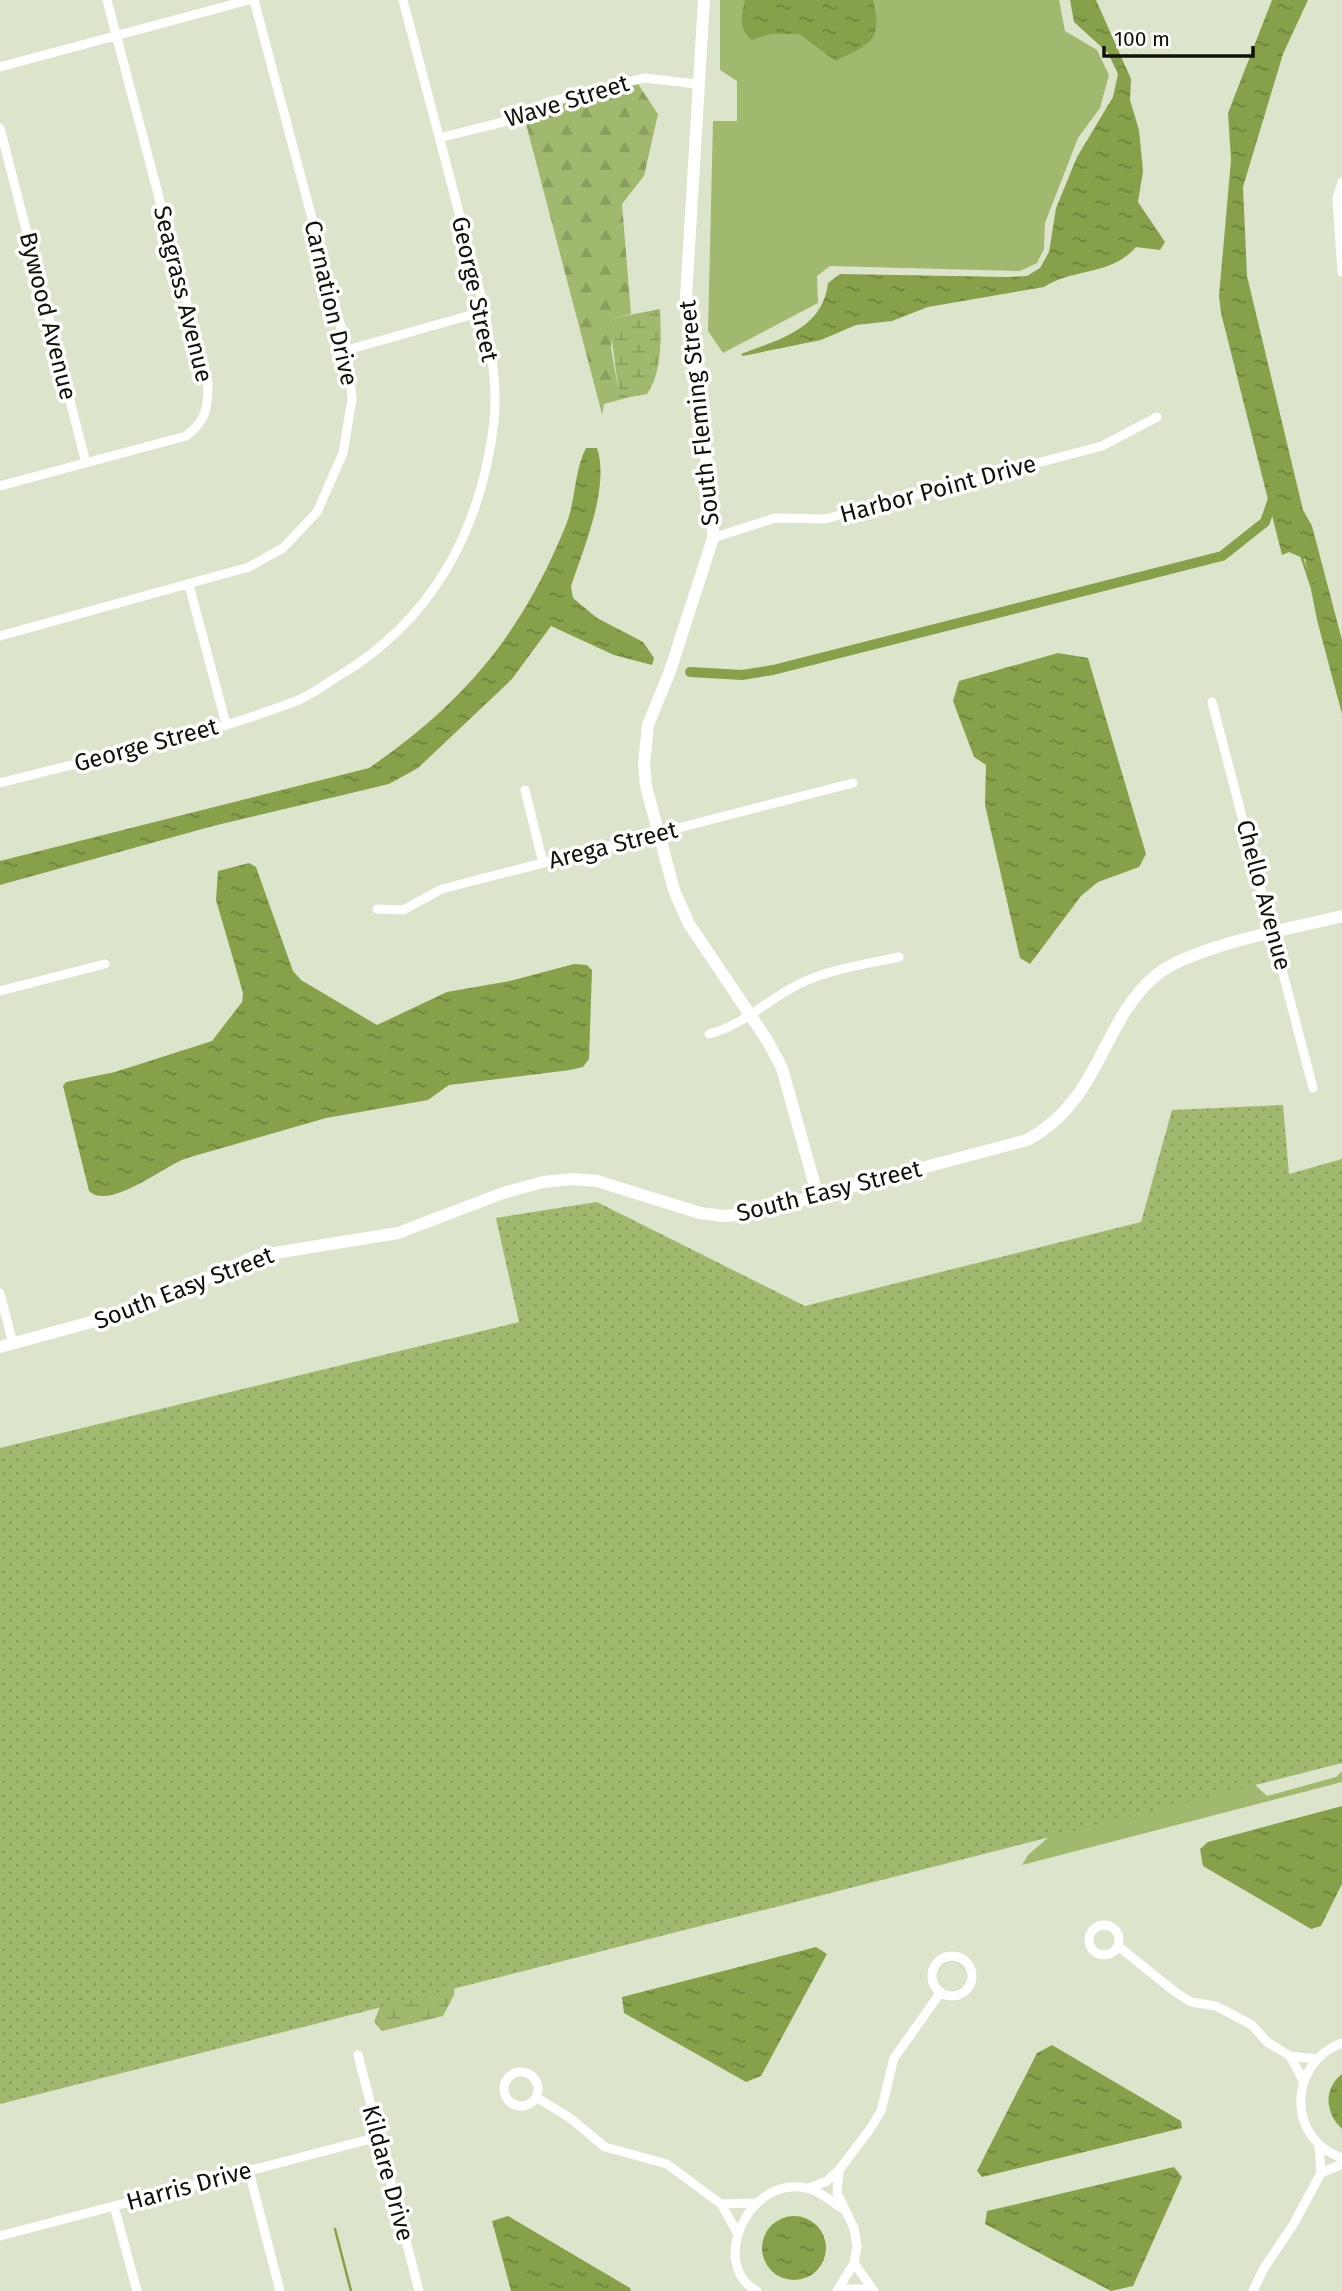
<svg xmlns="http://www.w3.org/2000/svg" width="1342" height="2291" viewBox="0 0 1342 2291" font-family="'Fira Sans',sans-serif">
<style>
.grass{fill:#a1b96e}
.forest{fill:url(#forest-firs)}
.wetland{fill:url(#wetland-marsh)}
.park{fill:url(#park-dots)}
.water{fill:url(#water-ripples)}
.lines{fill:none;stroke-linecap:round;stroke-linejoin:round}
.stream{stroke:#87a14a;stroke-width:2.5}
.canal{stroke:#87a14a;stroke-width:10}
.street{stroke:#fff;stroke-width:9}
.secondary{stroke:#fff;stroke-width:12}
.labels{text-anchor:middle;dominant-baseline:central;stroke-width:7;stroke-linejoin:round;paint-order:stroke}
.street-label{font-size:24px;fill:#10130a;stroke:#fff}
</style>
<defs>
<pattern id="forest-firs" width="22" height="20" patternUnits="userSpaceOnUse" patternTransform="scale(1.75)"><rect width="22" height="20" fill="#a1b96e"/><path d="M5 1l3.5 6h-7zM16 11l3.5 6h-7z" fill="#8a9e5e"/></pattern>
<pattern id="wetland-marsh" width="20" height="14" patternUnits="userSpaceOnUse" patternTransform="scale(1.75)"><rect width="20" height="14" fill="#a1b96e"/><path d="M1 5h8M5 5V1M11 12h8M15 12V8" fill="none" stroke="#8a9e5e"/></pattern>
<pattern id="park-dots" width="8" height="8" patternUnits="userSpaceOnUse" patternTransform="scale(1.75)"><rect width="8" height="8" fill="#a1b96e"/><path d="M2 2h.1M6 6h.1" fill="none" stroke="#8a9e5e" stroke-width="1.8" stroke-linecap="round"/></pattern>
<pattern id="water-ripples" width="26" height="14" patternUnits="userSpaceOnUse" patternTransform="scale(1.75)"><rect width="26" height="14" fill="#87a14a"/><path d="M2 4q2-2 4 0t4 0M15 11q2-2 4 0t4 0" fill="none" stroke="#6d823c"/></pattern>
</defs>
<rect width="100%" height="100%" fill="#dce5cb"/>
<!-- grass -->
<path class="grass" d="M 720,0 L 1059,0 L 1065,31 L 1097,50 L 1109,75 L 1100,108 L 1078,138 L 1045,223 L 1044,249 L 1037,263 L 1020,271 L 830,266 L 817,276 L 818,303 L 723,353 L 708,331 L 713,121 L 737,121 L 737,81 L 720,70 Z
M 1216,1749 L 1267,1796 L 1336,1777 L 1342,1771 L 1342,1782 L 1022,1865 L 1028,1855 L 1051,1835 Z"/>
<!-- forest -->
<path class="forest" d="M 638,84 L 658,114 L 644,176 L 622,204 L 631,314 L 614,318 L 611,348 L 619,393 L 630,397 L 604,404 L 602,414 L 525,120 L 563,104 Z"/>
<!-- wetland -->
<path class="wetland" d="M 660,309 C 661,335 663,371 647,394 L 630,397 L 619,394 L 610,326 L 614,318 Z
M 456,1962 L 454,1995 L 443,2016 L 382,2031 L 374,2022 L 380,2006 Z"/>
<!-- park -->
<path class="park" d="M 1283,1105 L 1289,1174 L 1342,1159 L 1342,1763 L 0,2104 L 0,1448 L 519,1322 L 496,1218 L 597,1202 L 805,1306 L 1141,1222 L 1172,1110 Z"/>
<!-- water -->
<path class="water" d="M 745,0 L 873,0 C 884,43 868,44 836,61 L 799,34 L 770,34 L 752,40 C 738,29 741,16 745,0 Z
M 1070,0 L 1096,0 L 1131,79 L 1130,100 L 1139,130 L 1143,171 L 1138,202 L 1165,242 L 1160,250 L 1136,247 C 1111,276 1073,268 1044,287 L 928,307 L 892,321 L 856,325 L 821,340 L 743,356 L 741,354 C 778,340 823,329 828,283 L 840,274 L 1008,277 L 1027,276 L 1040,268 L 1049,252 L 1056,208 L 1077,157 L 1113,97 L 1118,74 L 1108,53 L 1074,22 Z
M 1272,0 L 1308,0 L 1283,54 L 1243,187 L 1247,276 L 1303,510 L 1312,526 L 1342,640 L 1342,714 L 1317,620 L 1305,559 L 1289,552 L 1282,555 L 1221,313 L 1219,296 L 1231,160 L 1228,113 Z
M 586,448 L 597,448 C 610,486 584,548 571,586 L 573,598 L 597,618 L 643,642 L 654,658 L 652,665 L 614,655 L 551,626 L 512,679 L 418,768 L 389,784 L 213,826 L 0,885 L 0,861 L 369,768 C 465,702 522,633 566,525 C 576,500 574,471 586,448 Z
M 1058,653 L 1088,658 L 1146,854 L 1139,867 L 1098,882 L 1081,896 L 1030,964 L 1020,958 L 985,805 L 986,765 L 974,757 L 953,701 L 959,681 Z
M 249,863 L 256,867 L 293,971 L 301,980 L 377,1025 L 447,992 L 510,981 L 574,964 L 587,965 L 592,970 L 589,1059 L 583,1067 L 570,1070 L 449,1085 L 428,1100 L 326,1118 L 187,1158 C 163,1166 110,1211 89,1191 L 63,1086 L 66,1082 L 115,1072 L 212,1041 L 242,1002 L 243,993 L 216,900 L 218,871 Z
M 1342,1806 L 1342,1884 L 1321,1926 L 1311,1929 L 1203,1866 L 1200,1849 L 1208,1842 Z
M 816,1947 L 827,1954 L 761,2076 L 746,2082 L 624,2013 L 622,1997 Z
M 1052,2045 L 1181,2121 L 1182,2128 L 982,2177 L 977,2171 L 1037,2053 Z
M 1342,2074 L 1342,2129 C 1325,2113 1323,2089 1342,2074 Z
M 1174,2167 L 1182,2177 L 1133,2286 L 1111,2291 L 985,2224 L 987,2211 Z
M 508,2216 L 630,2288 L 631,2291 L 511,2291 L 492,2221 Z
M762 2248a32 32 0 1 1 64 0a32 32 0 1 1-64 0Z"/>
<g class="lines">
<!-- stream -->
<path class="stream" d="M 1300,552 L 1311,585
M 335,2229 L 351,2291"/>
<!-- canal -->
<path class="canal" d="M 690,672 L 742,675 L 773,670 L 1222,556 L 1265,522 L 1273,499"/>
<!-- street -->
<path class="street" d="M 0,67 L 249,0
M 0,128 L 86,463
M 439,138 L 519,118 L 548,102 L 644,78 L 697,84
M 1342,182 L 1337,199 L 1342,272
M 347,350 L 485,311
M 0,486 L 186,436 C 206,421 208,408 208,384 L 107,0
M 713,538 L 775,518 L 825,519 L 1102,446 L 1157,417
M 189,585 L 226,724
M 0,636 L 249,567 L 283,548 L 317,512 L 343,453 L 352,399 L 347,350 L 254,0
M 1212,702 L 1313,1088
M 0,783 C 98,757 201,738 296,701 C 310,696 324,685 337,677 C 432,621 481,531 494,422 C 498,385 490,347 485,311 L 403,0
M 525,790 L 543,863
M 377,909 L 403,910 L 442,889 L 853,783
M 0,991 L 105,964
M 709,1034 C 744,1025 767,1000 799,984 C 830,969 866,964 899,957
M 0,1293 L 13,1344
M1089 1940a15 15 0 1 1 30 0a15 15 0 1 1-30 0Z
M 1118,1946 L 1175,1992 L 1191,2002 L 1216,2006 L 1252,2025 L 1267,2042 L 1290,2056 L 1303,2080
M932 1976a20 20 0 1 1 40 0a20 20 0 1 1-40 0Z
M 1342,2043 C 1288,2063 1286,2139 1342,2158
M 358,2055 L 419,2291
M 1290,2056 L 1316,2059
M504 2089a17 17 0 1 1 34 0a17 17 0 1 1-34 0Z
M 536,2097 L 570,2118 L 605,2147 L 667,2164 L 721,2204 L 755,2203
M 1319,2146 L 1321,2173
M 249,2171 L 280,2291
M 809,2188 L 827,2181 L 839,2170 L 870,2129 L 881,2111 L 894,2058 L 941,1992
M 721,2204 L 738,2234
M 114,2206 L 137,2291
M 0,2236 L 378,2137
M 854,2263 L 874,2291
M 838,2289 L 871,2289
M 757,2291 C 708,2265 749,2175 806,2188 C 819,2190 832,2202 843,2209
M 837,2291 L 854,2263 L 857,2247 L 854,2228 L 837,2193 L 839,2170
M 1253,2291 L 1264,2268 L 1293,2225 L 1321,2173 L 1342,2164"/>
<!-- secondary -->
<path class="secondary" d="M 704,0 L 686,297 L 713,511 L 713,538 L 670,671 L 648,725 L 644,764 L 646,786 L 674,890 L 689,924 L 767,1040 L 782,1068 L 818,1197
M 0,1347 L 135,1310 L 256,1256 L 398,1233 L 503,1193 L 543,1182 L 572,1179 L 597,1181 L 700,1213 L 723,1216 L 749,1214 L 1027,1140 C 1101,1100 1100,1024 1154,977 C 1189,946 1294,928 1342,916"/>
</g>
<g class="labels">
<!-- street labels -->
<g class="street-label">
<text transform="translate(567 101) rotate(-17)">Wave Street</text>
<text transform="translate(475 289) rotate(78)">George Street</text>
<text transform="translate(183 294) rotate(76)">Seagrass Avenue</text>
<text transform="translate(331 303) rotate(77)">Carnation Drive</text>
<text transform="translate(48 316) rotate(76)">Bywood Avenue</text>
<text transform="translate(699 413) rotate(-96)">South Fleming Street</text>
<text transform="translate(938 489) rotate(-15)">Harbor Point Drive</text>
<text transform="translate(146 745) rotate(-15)">George Street</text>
<text transform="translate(613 845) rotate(-14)">Arega Street</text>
<text transform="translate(1264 895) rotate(75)">Chello Avenue</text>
<text transform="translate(829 1191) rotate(-14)">South Easy Street</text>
<text transform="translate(184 1288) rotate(-21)">South Easy Street</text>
<text transform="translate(388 2173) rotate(75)">Kildare Drive</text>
<text transform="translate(189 2186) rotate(-15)">Harris Drive</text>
</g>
</g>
<!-- scale -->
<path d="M1104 46v10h149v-10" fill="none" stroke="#10130a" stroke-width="3.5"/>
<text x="1114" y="46" font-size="21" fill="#10130a" stroke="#ffffff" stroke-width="5" paint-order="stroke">100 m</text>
</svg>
